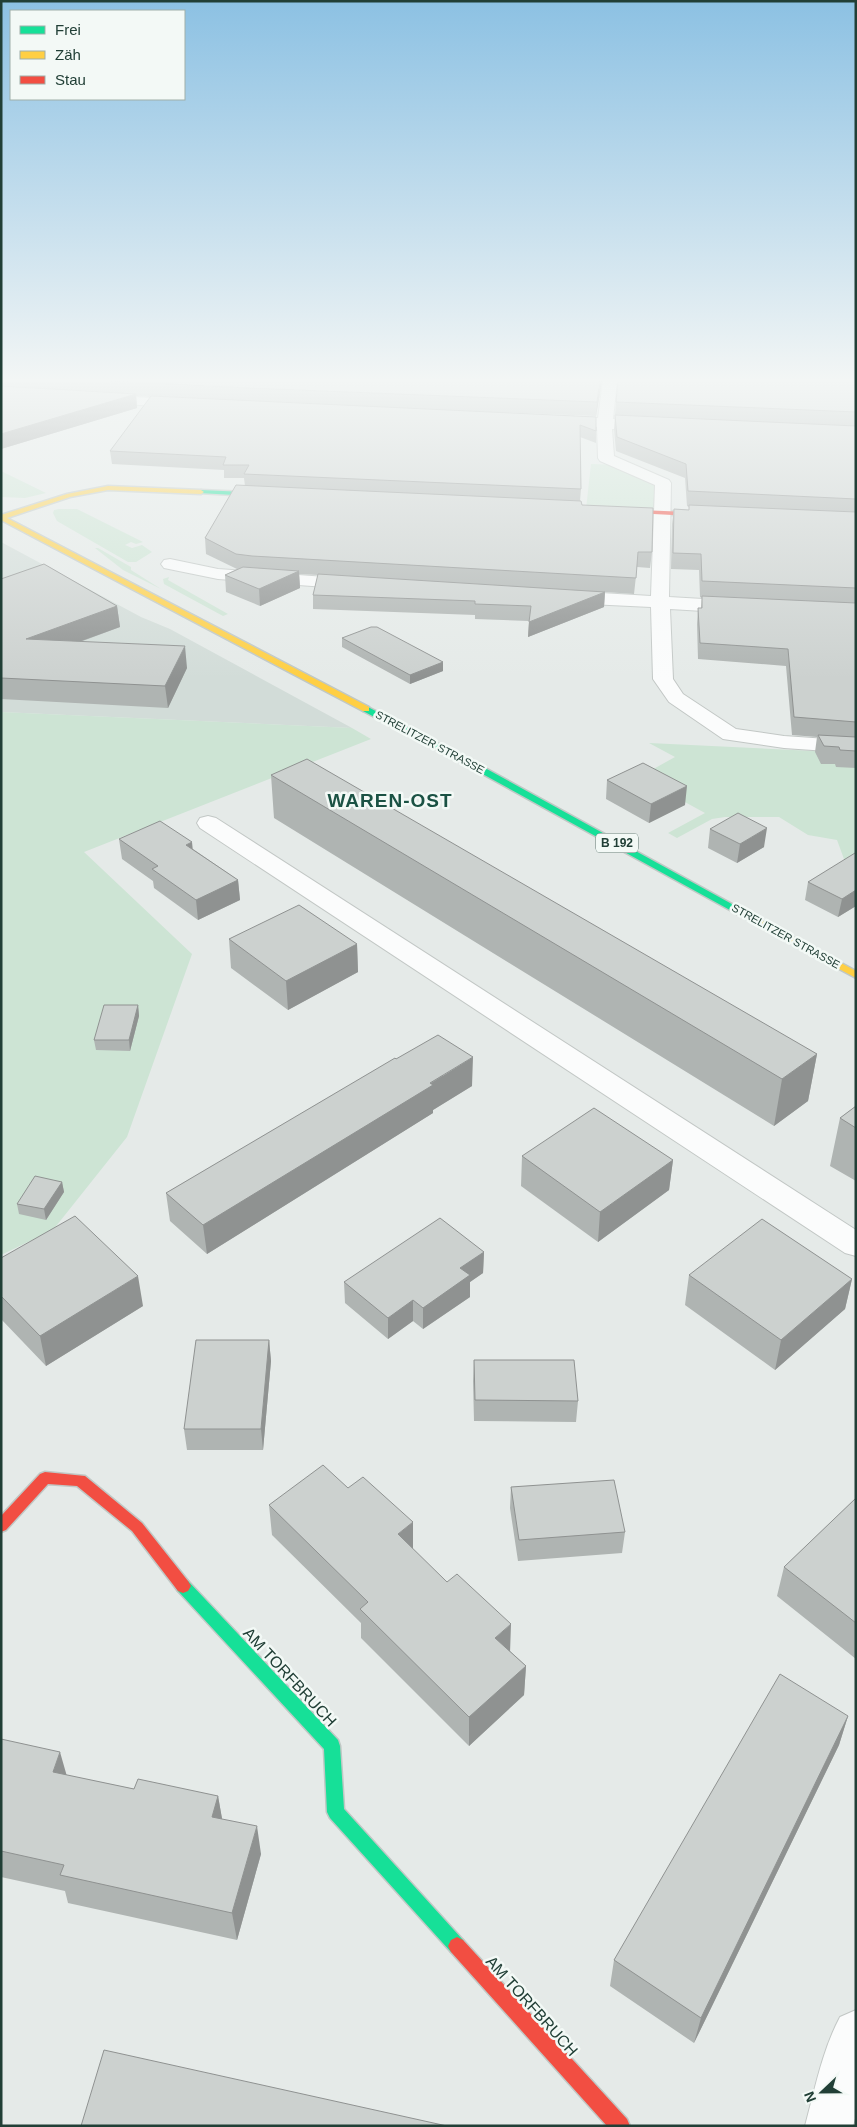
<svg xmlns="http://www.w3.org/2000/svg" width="857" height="2127" viewBox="0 0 857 2127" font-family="Helvetica,sans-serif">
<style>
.built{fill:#d2dcd8}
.green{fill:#cde4d4}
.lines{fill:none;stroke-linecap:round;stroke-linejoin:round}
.street-casing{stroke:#c2c7c5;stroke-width:2}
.fast-casing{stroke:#c0c8c5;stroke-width:3}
.slow-casing{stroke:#c0c8c5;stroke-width:3}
.jam-casing{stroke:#c0c8c5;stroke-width:3}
.street{fill:#fbfcfc;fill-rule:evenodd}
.fast{fill:#16e098;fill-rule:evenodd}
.slow{fill:#ffcf43;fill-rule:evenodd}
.jam{fill:#f24e42;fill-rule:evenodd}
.wall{fill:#afb4b2}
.shaded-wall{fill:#8f9291}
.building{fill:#ccd1cf;stroke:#8f9291}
.labels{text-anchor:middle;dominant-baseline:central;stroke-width:5;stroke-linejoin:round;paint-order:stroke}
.far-street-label{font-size:11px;fill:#213f36;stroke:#f3f9f6}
.shield{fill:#f3f9f6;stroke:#607770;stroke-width:1}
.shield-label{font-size:12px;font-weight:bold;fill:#213f36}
.near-street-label{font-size:16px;fill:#213f36;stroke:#f3f9f6}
.district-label{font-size:19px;font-weight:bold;letter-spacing:1px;fill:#1b5244;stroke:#f3f9f6}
</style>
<rect width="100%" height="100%" fill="#e5eae8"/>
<!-- built -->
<path class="built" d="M 1,542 L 141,617 L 170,629 L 352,728 L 1,712 Z"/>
<!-- green -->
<path class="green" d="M 591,464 L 620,465 L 663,483 L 664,513 L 586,509 Z
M 1,471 L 46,493 L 25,498 L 1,497 Z
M 59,509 L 77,509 L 143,542 L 136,544 L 131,542 L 125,545 L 132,548 L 142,545 L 152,552 L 136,562 L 128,562 L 57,521 L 53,513 L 54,510 Z
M 95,548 L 98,548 L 131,567 L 131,570 L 161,589 L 123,570 Z
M 169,577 L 168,580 L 228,614 L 223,616 L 164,584 L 163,579 Z
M 1,712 L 352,728 L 371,739 L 84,852 L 192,954 L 127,1137 L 53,1230 L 1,1255 Z
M 649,743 L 856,753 L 856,881 L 851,878 L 837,840 L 808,835 L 779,817 L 725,817 L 712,819 L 677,838 L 668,833 L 705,813 L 639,777 L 675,757 Z"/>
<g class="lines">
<!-- street casing -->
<g class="street-casing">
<path id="street" d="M 603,381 L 617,381 L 613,419 L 652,420 L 657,422 L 660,425 L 657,428 L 652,430 L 612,429 L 614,456 L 669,480 L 671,483 L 669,597 L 737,601 L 744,603 L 746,607 L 744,611 L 737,613 L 670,609 L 673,679 L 683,694 L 736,729 L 784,736 L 856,741 L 856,753 L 784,748 L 723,739 L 669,702 L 653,679 L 651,607 L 568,603 L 561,601 L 559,597 L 561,593 L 568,591 L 651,596 L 655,485 L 600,461 L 598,458 L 597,427 L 560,426 L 555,424 L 552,421 L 555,418 L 560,416 L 598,418 Z
M 101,395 L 185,400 L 190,401 L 192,404 L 190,407 L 185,408 L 96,402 L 94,399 L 96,396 Z
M 170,559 L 218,569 L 353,579 L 359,580 L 362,584 L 359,588 L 353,589 L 218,579 L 164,568 L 161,564 L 164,560 Z
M 208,816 L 216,818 L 856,1230 L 856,1256 L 845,1253 L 200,828 L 197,823 L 200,818 Z
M 856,2010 L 856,2115 L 853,2126 L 805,2126 C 815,2089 822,2051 840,2017 Z"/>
</g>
<!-- fast casing -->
<g class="fast-casing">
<path id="fast" d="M 201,490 L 269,493 L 272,495 L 269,497 L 199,493 L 198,492 Z
M 366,706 L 474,762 L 768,924 L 767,926 L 759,926 L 468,766 L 363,711 L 363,707 Z
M 183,1579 L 188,1581 L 338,1740 L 340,1746 L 344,1809 L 463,1940 L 466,1946 L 463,1952 L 457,1955 L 451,1952 L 330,1818 L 327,1812 L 324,1749 L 178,1591 L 175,1586 L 178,1581 Z"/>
</g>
<!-- slow casing -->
<g class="slow-casing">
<path id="slow" d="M 108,486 L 201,490 L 204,492 L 201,494 L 108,490 L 70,497 L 7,518 L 369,707 L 369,711 L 363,711 L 1,520 L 1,515 L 67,494 Z
M 763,921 L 856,971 L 856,978 L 759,926 L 758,924 L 759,922 Z"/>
</g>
<!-- jam casing -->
<g class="jam-casing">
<path id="jam" d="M 617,509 L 711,513 L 714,515 L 711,517 L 615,512 L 615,510 Z
M 45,1472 L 85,1476 L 142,1523 L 188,1581 L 191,1586 L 188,1591 L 183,1593 L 178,1591 L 132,1531 L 77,1486 L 48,1484 L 6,1530 L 1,1532 L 1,1516 L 40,1474 Z
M 457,1937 L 463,1940 L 627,2119 L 630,2126 L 607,2126 L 451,1952 L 448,1946 L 451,1940 Z"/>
</g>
<!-- street -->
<use href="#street" class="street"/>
<!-- fast -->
<use href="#fast" class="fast"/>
<!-- slow -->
<use href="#slow" class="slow"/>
<!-- jam -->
<use href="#jam" class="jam"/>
</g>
<!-- wall -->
<path class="wall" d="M 1,381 L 602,381 L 596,416 L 494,412 L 596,417 L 596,443 L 580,437 L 581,489 L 580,501 L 582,505 L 652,552 L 650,568 L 637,567 L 634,594 L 605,592 L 604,607 L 528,637 L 529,621 L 475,619 L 475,615 L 313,609 L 313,595 L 318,575 L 299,574 L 300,588 L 260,606 L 226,592 L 225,575 L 237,569 L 206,554 L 205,538 L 245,486 L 244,478 L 224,478 L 224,470 L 112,464 L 110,451 L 151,397 L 136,396 L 137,408 L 1,449 Z
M 856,381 L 856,768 L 836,767 L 835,764 L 821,764 L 815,752 L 817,737 L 792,735 L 786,666 L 698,659 L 697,624 L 698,608 L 701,608 L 702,598 L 700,597 L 699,570 L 671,569 L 672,524 L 674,509 L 689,510 L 689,507 L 687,506 L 685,478 L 616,451 L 614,429 L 616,402 Z
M 1,579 L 117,606 L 120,627 L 80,642 L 187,668 L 168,708 L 1,699 Z
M 342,638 L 443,662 L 443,671 L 410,684 L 342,647 Z
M 271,775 L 817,1054 L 808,1101 L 774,1126 L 274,818 Z
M 607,780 L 685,805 L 649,823 L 606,799 Z
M 710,829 L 764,847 L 737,863 L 708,848 Z
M 119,839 L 193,849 L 238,880 L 240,900 L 198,920 L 154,888 L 153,881 L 122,859 Z
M 856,854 L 856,906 L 838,917 L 805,900 L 808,882 Z
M 229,939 L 357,944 L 358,972 L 288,1010 L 231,968 Z
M 138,1005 L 139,1016 L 130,1051 L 96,1050 L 94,1040 Z
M 396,1059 L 472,1086 L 433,1110 L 433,1113 L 207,1254 L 170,1221 L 166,1193 Z
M 856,1106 L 856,1181 L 830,1166 L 840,1118 Z
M 522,1156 L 673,1160 L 669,1190 L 598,1242 L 521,1186 Z
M 62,1182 L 64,1192 L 46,1220 L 19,1214 L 17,1204 Z
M 484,1252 L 483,1273 L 470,1282 L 470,1297 L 423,1329 L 413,1321 L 388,1339 L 345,1303 L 344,1282 Z
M 1,1258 L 143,1306 L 46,1366 L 1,1319 Z
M 689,1275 L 852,1279 L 845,1309 L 775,1370 L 685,1305 Z
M 269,1340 L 271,1361 L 263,1450 L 187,1450 L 184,1429 Z
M 474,1360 L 578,1401 L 576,1422 L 474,1421 L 473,1381 Z
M 511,1487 L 625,1532 L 622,1553 L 518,1561 L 510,1508 Z
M 856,1498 L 856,1659 L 777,1596 L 784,1567 Z
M 269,1505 L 413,1549 L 510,1651 L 526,1666 L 524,1695 L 469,1746 L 361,1638 L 361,1623 L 272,1535 Z
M 848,1716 L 839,1745 L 694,2043 L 610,1986 L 614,1960 Z
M 1,1739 L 66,1775 L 134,1789 L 218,1796 L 222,1819 L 261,1854 L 237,1940 L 68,1903 L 65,1891 L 1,1877 Z"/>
<!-- shaded-wall -->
<path class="shaded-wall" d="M 600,381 L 602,381 L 596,416 L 597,402 Z
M 136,394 L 137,408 L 1,449 L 1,434 Z
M 299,571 L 300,588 L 260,606 L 259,589 Z
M 605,592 L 604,607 L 528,637 L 529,622 Z
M 117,606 L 120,627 L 29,660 L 26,639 Z
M 185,646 L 187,668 L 168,708 L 165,686 Z
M 443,662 L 443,671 L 410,684 L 410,675 Z
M 687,786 L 685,805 L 649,823 L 651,804 Z
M 767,828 L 764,847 L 737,863 L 740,844 Z
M 192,842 L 194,862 L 186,845 Z
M 238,880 L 240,900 L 198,920 L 196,900 Z
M 856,890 L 856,906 L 838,917 L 842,899 Z
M 357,944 L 358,972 L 288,1010 L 286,981 Z
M 138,1005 L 139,1016 L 130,1051 L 129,1040 Z
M 817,1054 L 808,1101 L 774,1126 L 782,1079 Z
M 473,1057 L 472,1086 L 433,1110 L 433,1113 L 207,1254 L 203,1225 Z
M 673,1160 L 669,1190 L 598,1242 L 600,1212 Z
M 62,1182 L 64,1192 L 46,1220 L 44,1209 Z
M 484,1252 L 483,1273 L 470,1282 L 470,1297 L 423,1329 L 423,1308 L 460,1268 Z
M 138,1276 L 143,1306 L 46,1366 L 40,1336 Z
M 852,1279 L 845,1309 L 775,1370 L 781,1340 Z
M 413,1300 L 413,1321 L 388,1339 L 388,1318 Z
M 269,1340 L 271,1361 L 263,1450 L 261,1429 Z
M 413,1522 L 413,1552 L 398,1534 Z
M 511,1624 L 510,1653 L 495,1638 Z
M 526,1666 L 524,1695 L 469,1746 L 469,1717 Z
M 848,1716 L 839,1745 L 694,2043 L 701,2018 Z
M 60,1752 L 68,1780 L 53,1772 Z
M 218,1796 L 223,1824 L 212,1817 Z
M 257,1826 L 261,1854 L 237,1940 L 232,1913 Z"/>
<!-- building -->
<path class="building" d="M 110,381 L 600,381 L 597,402 L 248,388 Z
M 618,381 L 856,381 L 856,412 L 616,402 Z
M 1,386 L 136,394 L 1,434 Z
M 151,396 L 596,417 L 596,431 L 580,425 L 581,489 L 244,474 L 249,465 L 223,465 L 226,457 L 110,451 Z
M 615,415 L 856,426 L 856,499 L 688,491 L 686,464 L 617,437 Z
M 236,485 L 581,501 L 582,505 L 653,508 L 652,552 L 638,552 L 636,578 L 252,556 L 236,554 L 205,538 Z
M 689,505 L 856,512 L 856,588 L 702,581 L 701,554 L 673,553 L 674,509 L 689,510 Z
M 44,564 L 117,606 L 26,639 L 185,646 L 165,686 L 1,678 L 1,579 Z
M 243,567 L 299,571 L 259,589 L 225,575 Z
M 318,574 L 605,592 L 529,622 L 531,606 L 475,604 L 475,601 L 313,595 Z
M 702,596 L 856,603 L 856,722 L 794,717 L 788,649 L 700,643 L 698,608 L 702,608 Z
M 371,627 L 377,627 L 443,662 L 410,675 L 342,638 Z
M 818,735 L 856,737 L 856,751 L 840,750 L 839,747 L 824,746 Z
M 307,759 L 817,1054 L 782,1079 L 271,775 Z
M 643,763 L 687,786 L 651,804 L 607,780 Z
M 738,813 L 767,828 L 740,844 L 710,829 Z
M 160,821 L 192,842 L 186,845 L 238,880 L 196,900 L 152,869 L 158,866 L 119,839 Z
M 855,853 L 856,854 L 856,890 L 842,899 L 808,882 Z
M 299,905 L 357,944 L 286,981 L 229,939 Z
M 104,1005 L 138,1005 L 129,1040 L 94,1040 Z
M 438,1035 L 473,1057 L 430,1083 L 433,1085 L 203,1225 L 166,1193 L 395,1058 L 396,1059 Z
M 856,1106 L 856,1128 L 840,1118 Z
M 594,1108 L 673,1160 L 600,1212 L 522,1156 Z
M 35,1176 L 62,1182 L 44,1209 L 17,1204 Z
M 75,1216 L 138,1276 L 40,1336 L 1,1296 L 1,1258 Z
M 440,1218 L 484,1252 L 460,1268 L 470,1275 L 423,1308 L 413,1300 L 388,1318 L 344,1282 Z
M 762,1219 L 852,1279 L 781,1340 L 689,1275 Z
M 196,1340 L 269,1340 L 261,1429 L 184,1429 Z
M 474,1360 L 574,1360 L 578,1401 L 475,1400 Z
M 323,1465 L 348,1488 L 363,1477 L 413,1522 L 398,1534 L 447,1582 L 457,1574 L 511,1624 L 495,1638 L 526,1666 L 469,1717 L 360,1609 L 368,1602 L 269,1505 Z
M 614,1480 L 625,1532 L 519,1540 L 511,1487 Z
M 856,1498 L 856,1623 L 784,1567 Z
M 780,1674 L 848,1716 L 701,2018 L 614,1960 Z
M 1,1739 L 60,1752 L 53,1772 L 134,1789 L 138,1779 L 218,1796 L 212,1817 L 257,1826 L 232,1913 L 60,1875 L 64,1865 L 1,1851 Z
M 104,2050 L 447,2126 L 81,2126 Z"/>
<!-- sky -->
<linearGradient id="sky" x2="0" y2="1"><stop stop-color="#8cc1e3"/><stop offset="0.56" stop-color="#f3f6f5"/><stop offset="1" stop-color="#f3f6f5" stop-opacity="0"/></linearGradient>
<rect width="857" height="679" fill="url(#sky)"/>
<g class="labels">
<!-- far-street labels -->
<g class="far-street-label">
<text transform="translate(430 742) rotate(28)">STRELITZER STRASSE</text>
<text transform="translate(786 936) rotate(29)">STRELITZER STRASSE</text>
</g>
<!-- shield labels -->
<rect class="shield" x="596" y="833.5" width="42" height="19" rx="4"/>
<g class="shield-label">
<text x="617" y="843">B 192</text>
</g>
<!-- near-street labels -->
<g class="near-street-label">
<text transform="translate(290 1677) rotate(47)">AM TORFBRUCH</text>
<text transform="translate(532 2006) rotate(48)">AM TORFBRUCH</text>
</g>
<!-- district labels -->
<g class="district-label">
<text x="390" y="800">WAREN-OST</text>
</g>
</g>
<!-- border -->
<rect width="857" height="2127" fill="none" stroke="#213f36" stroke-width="5"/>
<!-- legend -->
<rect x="10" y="10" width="175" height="90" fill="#f3f9f6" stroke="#9fafa9"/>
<rect x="20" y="26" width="25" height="8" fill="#16e098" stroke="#9fafa9"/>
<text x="55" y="35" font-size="15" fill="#213f36">Frei</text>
<rect x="20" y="51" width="25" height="8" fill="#ffcf43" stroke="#9fafa9"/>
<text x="55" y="60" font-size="15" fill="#213f36">Zäh</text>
<rect x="20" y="76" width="25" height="8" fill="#f24e42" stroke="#9fafa9"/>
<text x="55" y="85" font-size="15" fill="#213f36">Stau</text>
<!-- north arrow -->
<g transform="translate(822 2092) rotate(248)" stroke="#f3f9f6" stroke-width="4" paint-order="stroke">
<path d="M0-4L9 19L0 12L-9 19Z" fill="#213f36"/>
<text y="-8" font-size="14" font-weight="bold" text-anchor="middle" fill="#213f36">N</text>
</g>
</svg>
